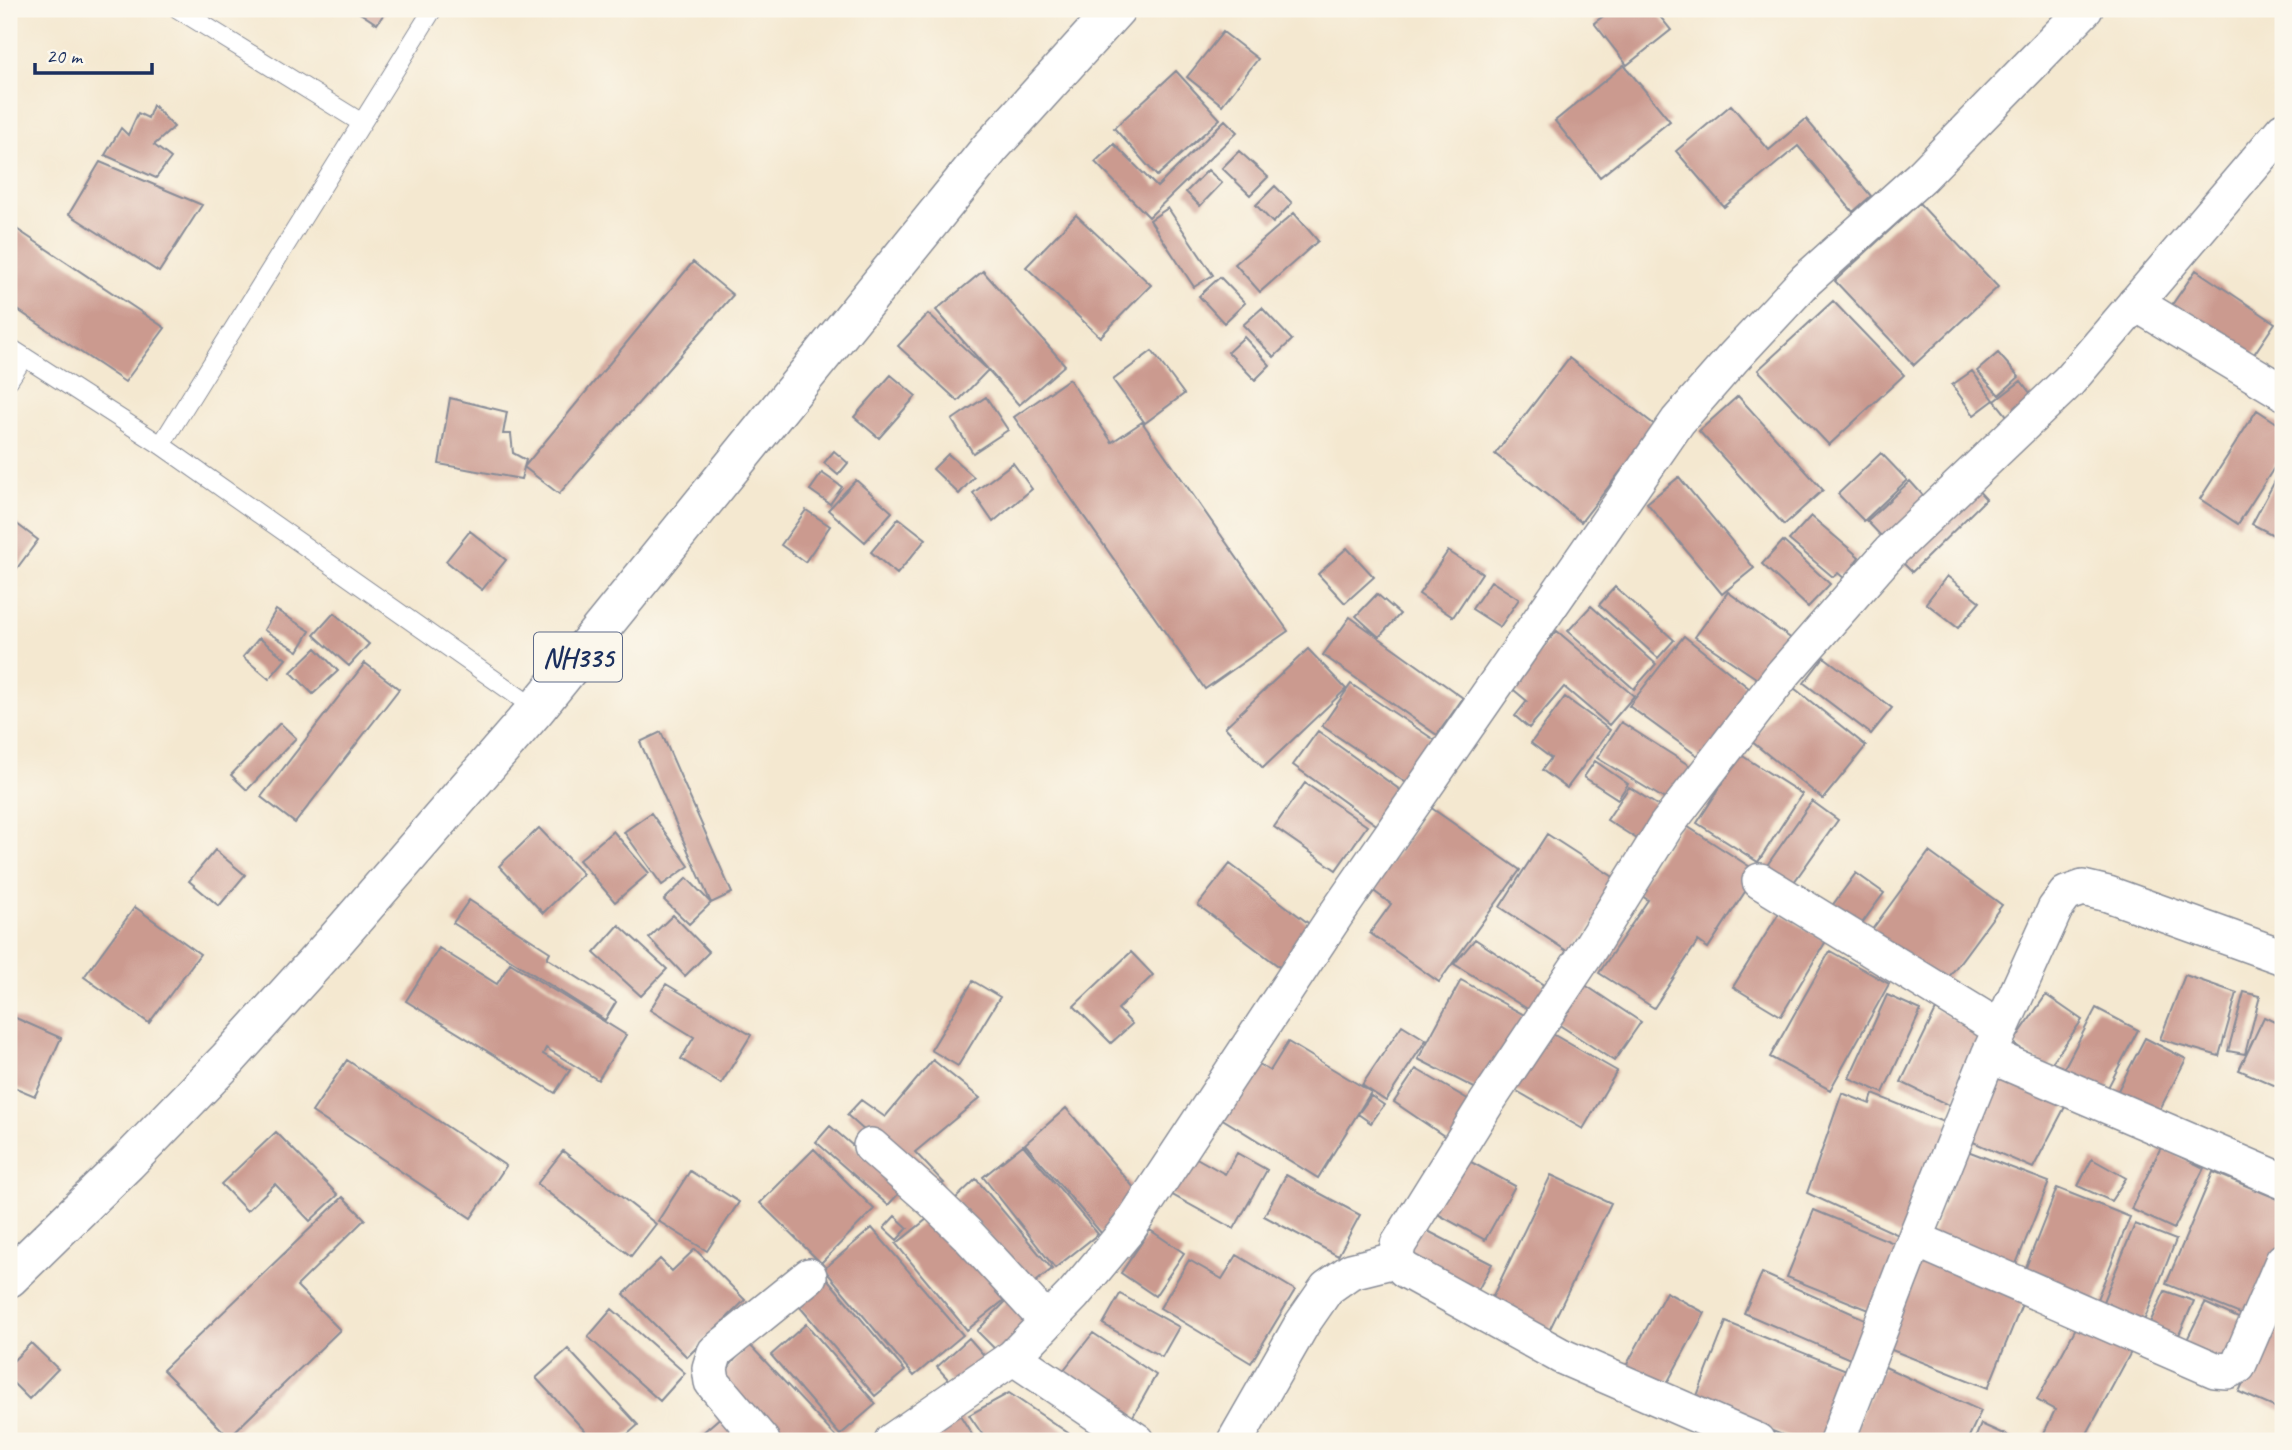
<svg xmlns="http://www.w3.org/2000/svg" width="2292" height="1450" viewBox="0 0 2292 1450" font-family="Caveat,sans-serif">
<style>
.building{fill:#cb9a8f}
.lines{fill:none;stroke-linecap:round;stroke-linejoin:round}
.lane-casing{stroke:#888c97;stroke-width:20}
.street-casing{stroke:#888c97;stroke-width:38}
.highway-casing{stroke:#888c97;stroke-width:41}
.lane{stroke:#fff;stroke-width:18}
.street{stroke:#fff;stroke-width:35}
.highway{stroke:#fff;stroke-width:38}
.labels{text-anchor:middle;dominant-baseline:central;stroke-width:6;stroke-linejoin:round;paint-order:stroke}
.shield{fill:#fbf7ec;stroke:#5e6b89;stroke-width:2}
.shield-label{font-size:28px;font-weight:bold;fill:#1b2f5e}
</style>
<rect width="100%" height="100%" fill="#fbf7ec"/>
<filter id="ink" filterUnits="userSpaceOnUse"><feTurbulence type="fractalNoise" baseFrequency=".0143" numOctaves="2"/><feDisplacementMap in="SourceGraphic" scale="14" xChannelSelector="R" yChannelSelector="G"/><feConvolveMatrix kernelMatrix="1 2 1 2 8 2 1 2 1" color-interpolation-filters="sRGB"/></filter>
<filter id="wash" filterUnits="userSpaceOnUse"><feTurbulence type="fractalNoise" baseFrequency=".00686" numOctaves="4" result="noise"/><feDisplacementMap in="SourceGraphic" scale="28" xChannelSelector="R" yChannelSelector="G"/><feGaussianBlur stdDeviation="1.57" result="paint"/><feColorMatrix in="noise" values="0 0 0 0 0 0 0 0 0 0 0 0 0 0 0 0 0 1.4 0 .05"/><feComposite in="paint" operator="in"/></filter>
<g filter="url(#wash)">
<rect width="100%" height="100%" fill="#f4e8d0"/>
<g id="blocks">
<!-- building -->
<path class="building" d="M 354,9 L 387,9 L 377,24 Z
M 1613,9 L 1654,9 L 1671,30 L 1627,65 L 1594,23 Z
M 1223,32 L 1258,59 L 1222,105 L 1187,77 Z
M 1624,65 L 1670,121 L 1600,177 L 1555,121 Z
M 1176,71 L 1220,119 L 1157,176 L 1114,128 Z
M 153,105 L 174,127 L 154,145 L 171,158 L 156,178 L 105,155 L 121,128 L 128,135 L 138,113 L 148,118 Z
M 1731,105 L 1769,150 L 1806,119 L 1871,196 L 1853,212 L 1798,146 L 1724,207 L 1676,151 Z
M 1225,120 L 1237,132 L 1149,217 L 1095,162 L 1114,144 L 1157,187 Z
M 1239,151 L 1268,177 L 1250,195 L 1222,168 Z
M 100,162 L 202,205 L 159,272 L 69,214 Z
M 1208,170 L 1222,183 L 1200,206 L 1186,192 Z
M 1275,186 L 1292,203 L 1273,223 L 1256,205 Z
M 1919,203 L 1998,287 L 1914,365 L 1835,281 Z
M 1168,208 L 1213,275 L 1194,287 L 1150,220 Z
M 1294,213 L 1318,241 L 1260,292 L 1235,264 Z
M 1076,215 L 1151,285 L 1100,337 L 1026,267 Z
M 9,224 L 165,328 L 125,382 L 9,304 Z
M 693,262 L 733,295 L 559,494 L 524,467 Z
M 2196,270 L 2275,323 L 2244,369 L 2165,315 Z
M 983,271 L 1065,365 L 1019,405 L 936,310 Z
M 1220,277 L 1245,303 L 1224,323 L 1199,296 Z
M 1833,301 L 1904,375 L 1829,445 L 1758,370 Z
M 1262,308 L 1292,340 L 1274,357 L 1243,325 Z
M 928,314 L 988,370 L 958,401 L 898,346 Z
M 1244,337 L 1270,365 L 1255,380 L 1228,352 Z
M 1152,351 L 1184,394 L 1145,423 L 1113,380 Z
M 1998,353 L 2019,377 L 1999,395 L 1977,371 Z
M 1569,358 L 1656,426 L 1581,522 L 1495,454 Z
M 1972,371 L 1994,400 L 1974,415 L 1952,385 Z
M 891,375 L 916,396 L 879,438 L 854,417 Z
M 1069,379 L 1112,442 L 1142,422 L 1288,631 L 1205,689 L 1014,417 Z
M 2021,381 L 2039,405 L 2016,427 L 1995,401 Z
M 1738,396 L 1823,490 L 1784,525 L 1699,431 Z
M 986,397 L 1008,430 L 973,453 L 952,420 Z
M 450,398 L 507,412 L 503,434 L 511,434 L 513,453 L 526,460 L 521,479 L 439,464 Z
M 2257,410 L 2283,427 L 2283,454 L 2238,524 L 2200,499 Z
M 834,451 L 848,463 L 838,475 L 824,463 Z
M 1881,453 L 1907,480 L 1864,521 L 1838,494 Z
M 948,454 L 974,477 L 959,494 L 933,469 Z
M 1013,463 L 1032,489 L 993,522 L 973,493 Z
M 2283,466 L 2283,540 L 2252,524 Z
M 822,473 L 842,487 L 830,504 L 810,490 Z
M 1679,477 L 1754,568 L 1722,594 L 1647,503 Z
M 856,480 L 892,512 L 865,542 L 828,510 Z
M 1910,481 L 1928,501 L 1885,540 L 1867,521 Z
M 1973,485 L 1986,499 L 1912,572 L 1898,558 Z
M 806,510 L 830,526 L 805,562 L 781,545 Z
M 1811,516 L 1859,557 L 1854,564 L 1862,571 L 1851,584 L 1838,573 L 1833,577 L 1789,540 Z
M 9,518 L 38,540 L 9,579 Z
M 899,518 L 926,539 L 897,574 L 871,552 Z
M 470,531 L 506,560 L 482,590 L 446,561 Z
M 1783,541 L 1830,584 L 1808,607 L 1762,564 Z
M 1347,548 L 1374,577 L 1345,603 L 1318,574 Z
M 1448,551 L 1482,573 L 1453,617 L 1419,594 Z
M 1947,576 L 1980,602 L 1958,628 L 1926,603 Z
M 1491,581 L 1519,599 L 1500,627 L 1472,609 Z
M 1615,587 L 1674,640 L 1658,658 L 1599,605 Z
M 1728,592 L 1797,643 L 1762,682 L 1695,637 Z
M 1377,594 L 1400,614 L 1379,637 L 1356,616 Z
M 1591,606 L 1656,664 L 1634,689 L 1568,631 Z
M 276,610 L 310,631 L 298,651 L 264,630 Z
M 334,613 L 369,644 L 349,666 L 314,635 Z
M 1350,617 L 1463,698 L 1437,735 L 1323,655 Z
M 1557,631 L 1634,696 L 1609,725 L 1564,687 L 1529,728 L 1515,716 L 1527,701 L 1509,686 Z
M 1684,636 L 1755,693 L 1706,762 L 1629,706 Z
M 259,638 L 286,659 L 269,679 L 243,657 Z
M 316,648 L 338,671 L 313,694 L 291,672 Z
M 1308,649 L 1346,689 L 1263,768 L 1225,727 Z
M 1824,657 L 1892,708 L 1871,734 L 1804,683 Z
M 365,663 L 399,689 L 295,823 L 261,797 Z
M 1351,684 L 1439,743 L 1411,786 L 1322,726 Z
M 1794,688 L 1866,746 L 1823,799 L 1751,741 Z
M 1565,697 L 1610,730 L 1567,788 L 1542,770 L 1551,758 L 1531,743 Z
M 1621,722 L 1698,771 L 1673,804 L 1597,758 Z
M 280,723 L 296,738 L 247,790 L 231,775 Z
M 1318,731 L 1403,792 L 1378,826 L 1293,765 Z
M 661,732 L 732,893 L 711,903 L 640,742 Z
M 1741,755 L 1802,794 L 1758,862 L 1697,823 Z
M 1595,761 L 1628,784 L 1618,799 L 1584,777 Z
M 1305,783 L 1367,826 L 1336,870 L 1274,827 Z
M 1629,787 L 1668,812 L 1645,844 L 1607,820 Z
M 1812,801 L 1838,820 L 1789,889 L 1763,871 Z
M 1430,807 L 1520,870 L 1439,982 L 1370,933 L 1391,904 L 1371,889 Z
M 651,813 L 689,866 L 662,885 L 624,832 Z
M 1682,823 L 1758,872 L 1708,948 L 1698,941 L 1654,1008 L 1599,973 L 1648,900 L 1636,892 Z
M 539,828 L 583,874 L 543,913 L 499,866 Z
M 613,831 L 649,873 L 615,902 L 579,860 Z
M 1547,834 L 1621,882 L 1573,955 L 1500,907 Z
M 215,850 L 245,875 L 219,906 L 189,881 Z
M 1929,852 L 2002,905 L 1943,985 L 1871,931 Z
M 1230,864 L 1316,929 L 1285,971 L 1198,905 Z
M 1856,873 L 1884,893 L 1857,930 L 1829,910 Z
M 687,878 L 711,903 L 689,924 L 664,900 Z
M 469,900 L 550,952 L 547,958 L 616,1002 L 605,1020 L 453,923 Z
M 135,907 L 200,954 L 149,1023 L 84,977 Z
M 1779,913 L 1826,941 L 1781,1016 L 1733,987 Z
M 673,915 L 709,952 L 685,976 L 649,938 Z
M 619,925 L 667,969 L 641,996 L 594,953 Z
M 1475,939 L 1554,992 L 1539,1016 L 1454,964 Z
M 439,948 L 497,984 L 510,963 L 626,1035 L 598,1080 L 546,1048 L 543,1054 L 570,1070 L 555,1093 L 406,1001 Z
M 1830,951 L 1889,984 L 1830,1090 L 1770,1057 Z
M 1131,952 L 1153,975 L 1118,1009 L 1132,1024 L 1111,1043 L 1074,1006 Z
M 2185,975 L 2237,993 L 2219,1056 L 2160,1039 Z
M 1461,980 L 1535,1021 L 1486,1094 L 1418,1059 Z
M 973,981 L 1000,997 L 958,1066 L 931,1050 Z
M 1579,981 L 1641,1022 L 1614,1061 L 1552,1020 Z
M 666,984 L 751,1035 L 721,1084 L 681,1059 L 694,1037 L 650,1010 Z
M 2244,992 L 2260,996 L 2245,1054 L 2228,1051 Z
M 1887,995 L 1921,1010 L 1883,1093 L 1849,1078 Z
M 2046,995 L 2082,1020 L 2048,1068 L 2013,1043 Z
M 2096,1008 L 2138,1030 L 2103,1097 L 2061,1074 Z
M 1936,1010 L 1985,1035 L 1950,1106 L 1901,1082 Z
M 9,1015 L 61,1038 L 35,1096 L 9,1085 Z
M 2264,1017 L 2283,1026 L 2283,1089 L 2239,1070 Z
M 1402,1025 L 1426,1040 L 1386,1101 L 1362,1085 Z
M 1542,1028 L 1617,1071 L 1583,1129 L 1508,1086 Z
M 2145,1038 L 2186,1059 L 2156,1117 L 2115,1096 Z
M 1288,1042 L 1371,1092 L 1318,1178 L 1216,1115 L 1250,1059 L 1270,1071 Z
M 347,1060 L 506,1166 L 471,1218 L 312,1112 Z
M 933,1060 L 980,1098 L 915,1152 L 944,1183 L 932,1191 L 847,1115 L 861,1100 L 885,1117 Z
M 1416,1069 L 1478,1105 L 1453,1142 L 1394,1102 Z
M 1991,1071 L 2066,1105 L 2033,1168 L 1966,1139 Z
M 1842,1093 L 1870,1104 L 1873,1094 L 1951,1125 L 1907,1239 L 1807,1193 Z
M 1371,1096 L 1384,1105 L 1371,1123 L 1358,1114 Z
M 1066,1108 L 1141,1196 L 1102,1234 L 1025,1144 Z
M 830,1126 L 903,1189 L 888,1205 L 816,1142 Z
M 276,1132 L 338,1195 L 310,1221 L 275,1184 L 247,1211 L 221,1184 Z
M 1023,1145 L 1098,1234 L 1055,1268 L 983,1177 Z
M 2161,1147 L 2204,1168 L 2174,1229 L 2131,1209 Z
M 814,1149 L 874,1209 L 821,1263 L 760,1203 Z
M 1965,1150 L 2049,1182 L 2012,1274 L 1932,1236 Z
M 563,1151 L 656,1224 L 631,1256 L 537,1184 Z
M 1237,1153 L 1267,1170 L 1234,1229 L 1169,1193 L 1191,1155 L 1225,1174 Z
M 1460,1156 L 1515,1186 L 1485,1240 L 1430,1210 Z
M 2092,1159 L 2126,1178 L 2111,1201 L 2078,1186 Z
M 690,1171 L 739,1202 L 707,1251 L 658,1221 Z
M 2213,1172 L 2283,1201 L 2283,1238 L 2250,1318 L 2166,1284 Z
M 1286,1175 L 1360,1215 L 1338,1256 L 1264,1216 Z
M 1551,1175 L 1611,1203 L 1547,1335 L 1488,1306 Z
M 976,1179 L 1052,1269 L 1033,1284 L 954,1200 Z
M 2057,1188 L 2130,1217 L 2093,1309 L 2021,1280 Z
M 343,1197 L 365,1219 L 297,1286 L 340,1330 L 229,1437 L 163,1370 Z
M 1814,1210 L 1906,1248 L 1879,1314 L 1787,1277 Z
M 937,1211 L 1008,1297 L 967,1330 L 896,1244 Z
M 895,1216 L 908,1228 L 897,1240 L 884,1228 Z
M 2135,1224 L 2176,1240 L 2140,1331 L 2097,1316 Z
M 1420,1227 L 1492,1264 L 1475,1296 L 1403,1259 Z
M 872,1228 L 963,1335 L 914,1376 L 824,1269 Z
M 1150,1230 L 1184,1253 L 1155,1296 L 1121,1273 Z
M 695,1249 L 745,1300 L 687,1357 L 624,1294 L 660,1259 L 672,1271 Z
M 1237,1255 L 1295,1290 L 1251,1363 L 1160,1308 L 1189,1260 L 1222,1279 Z
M 1919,1258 L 2024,1299 L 1988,1388 L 1884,1347 Z
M 1762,1273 L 1867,1320 L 1850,1359 L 1744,1313 Z
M 824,1275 L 905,1371 L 875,1396 L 794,1300 Z
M 2283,1289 L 2283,1411 L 2239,1392 Z
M 2165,1291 L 2194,1301 L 2174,1346 L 2145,1333 Z
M 1666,1292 L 1705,1313 L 1665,1387 L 1626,1366 Z
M 1120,1294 L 1179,1327 L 1162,1357 L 1103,1324 Z
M 1011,1296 L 1035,1319 L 1000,1354 L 977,1331 Z
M 2205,1303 L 2245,1321 L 2223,1364 L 2182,1350 Z
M 612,1309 L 685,1373 L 660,1401 L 588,1337 Z
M 1726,1322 L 1849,1371 L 1821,1441 L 1798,1441 L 1695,1401 Z
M 806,1324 L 876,1404 L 840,1435 L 771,1355 Z
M 2078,1324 L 2131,1352 L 2083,1441 L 2060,1441 L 2044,1433 L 2055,1410 L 2037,1400 Z
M 1093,1333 L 1156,1375 L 1132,1418 L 1059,1376 Z
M 969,1338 L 989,1361 L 957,1389 L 937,1367 Z
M 31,1343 L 58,1369 L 29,1399 L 9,1379 L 9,1365 Z
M 748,1343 L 837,1438 L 834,1441 L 775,1441 L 721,1377 Z
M 568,1349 L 638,1425 L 620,1441 L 594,1441 L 536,1378 Z
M 1883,1366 L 1981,1411 L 1967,1441 L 1849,1441 Z
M 1009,1393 L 1080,1441 L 987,1441 L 969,1415 Z
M 723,1415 L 746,1441 L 693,1441 Z
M 960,1415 L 976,1441 L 918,1441 Z
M 1981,1424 L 2019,1441 L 1974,1441 Z"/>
</g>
</g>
<g filter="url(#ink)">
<use href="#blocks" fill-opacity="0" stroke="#888c97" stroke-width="2"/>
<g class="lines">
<!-- lane casing -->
<g class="lane-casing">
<path id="lane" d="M 178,9 L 362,123
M 9,347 L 161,445 L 536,709
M 9,380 L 24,357
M 161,445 L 433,9"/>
</g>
<!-- street casing -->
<g class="street-casing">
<path id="street" d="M 2135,303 L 2283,392
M 1760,881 L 2001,1029
M 1989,1055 L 2283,1181
M 871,1146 L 930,1198 L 967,1234 L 1047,1321
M 1915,1239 L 2215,1370 L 2227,1371 L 2238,1366 L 2283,1261
M 1013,1357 L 1137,1441
M 762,1441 L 712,1382 L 710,1368 L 715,1352 L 809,1276
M 892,1441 L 1013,1357 L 1073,1295 L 1129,1228 L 1335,916 L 1678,421 L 1733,358 L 1806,280 L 1922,176 L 2085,9
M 1235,1441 L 1302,1324 L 1327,1288 L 1351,1271 L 1395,1260
M 1757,1441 L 1561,1356 L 1405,1270 L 1395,1260 L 1398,1245 L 1487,1102 L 1588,951 L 1666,826 L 1783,674 L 1890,552 L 2069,381 L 2283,130
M 1837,1441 L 1915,1239 L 1989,1055 L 2055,909 L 2066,894 L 2083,888 L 2108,894 L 2283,957"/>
</g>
<!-- highway casing -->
<g class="highway-casing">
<path id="highway" d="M 9,1278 L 127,1163 L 228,1059 L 334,942 L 536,709 L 990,148 L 1116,9"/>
</g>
<!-- lane -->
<use href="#lane" class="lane"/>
<!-- street -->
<use href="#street" class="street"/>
<!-- highway -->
<use href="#highway" class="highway"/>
</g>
</g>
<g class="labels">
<!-- shield labels -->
<rect class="shield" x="534" y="632.5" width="88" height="49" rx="5"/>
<g class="shield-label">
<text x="578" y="657">NH335</text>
</g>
</g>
<!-- margin -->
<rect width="2292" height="1450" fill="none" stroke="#fbf7ec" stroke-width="35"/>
<!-- scale -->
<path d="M35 63v10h117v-10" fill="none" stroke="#1b2f5e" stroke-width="3.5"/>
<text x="46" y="63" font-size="21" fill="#1b2f5e" stroke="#fbf7ec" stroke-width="5" paint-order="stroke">20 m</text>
</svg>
